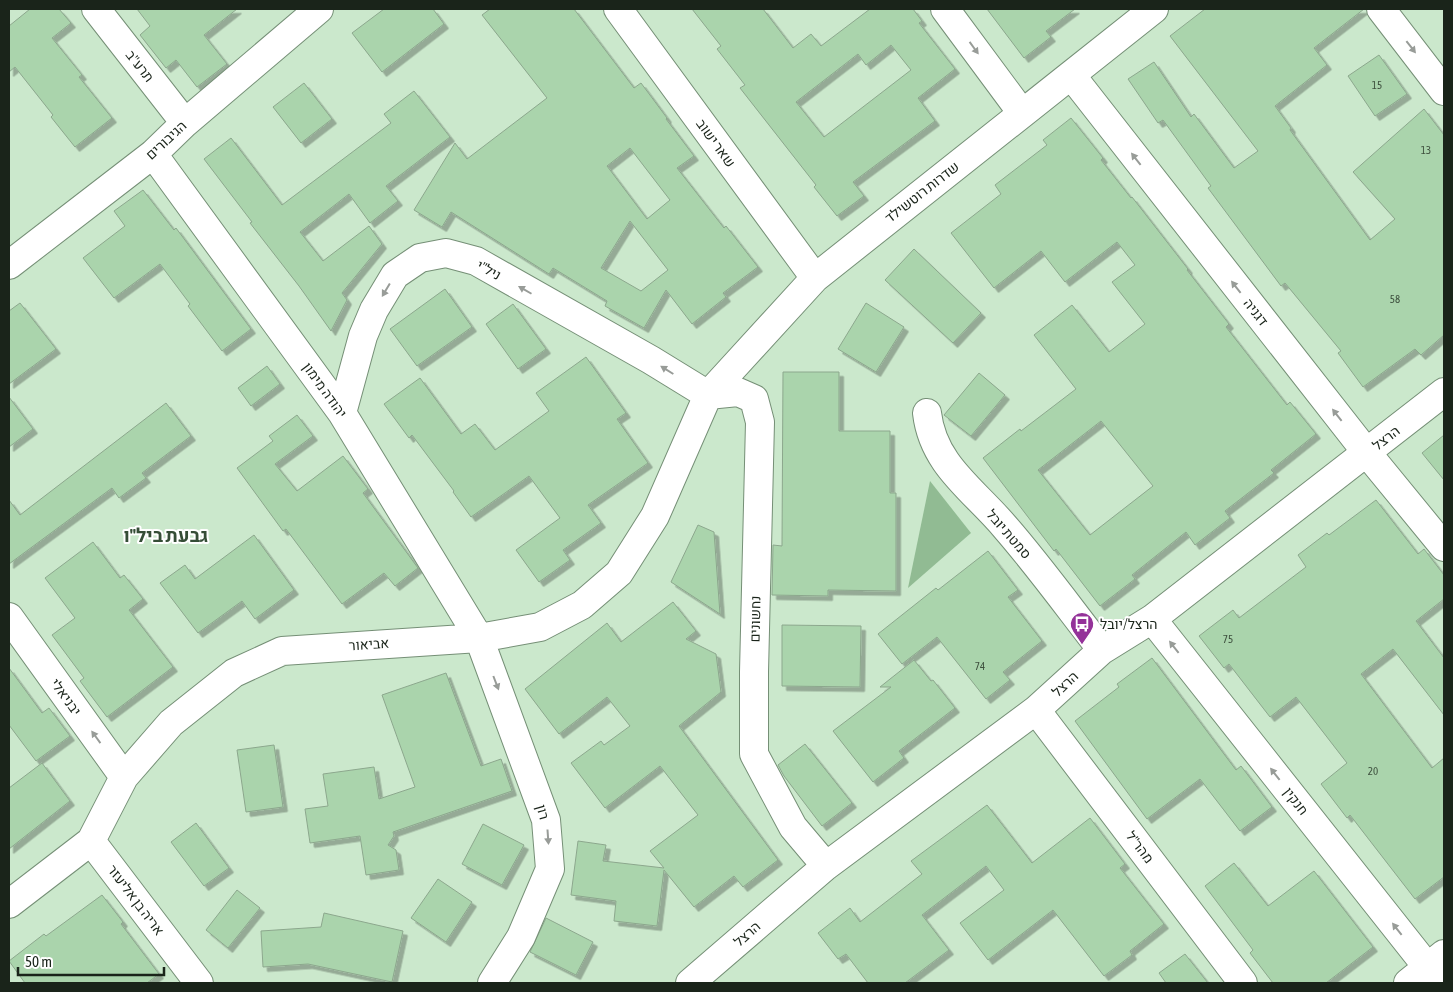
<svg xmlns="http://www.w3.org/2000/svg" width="1453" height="992" viewBox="0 0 1453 992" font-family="'Asap Condensed',Heebo,sans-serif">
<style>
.green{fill:#91bb93}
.building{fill:#aad4ac;stroke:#8ca78d;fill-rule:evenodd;filter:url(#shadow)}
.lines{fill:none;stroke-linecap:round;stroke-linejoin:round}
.minor-casing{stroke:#758f76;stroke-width:30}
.minor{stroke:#fff;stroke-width:28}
.oneway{fill:#989c98}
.labels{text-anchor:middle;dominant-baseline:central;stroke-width:4;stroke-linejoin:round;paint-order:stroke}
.number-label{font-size:11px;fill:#3e503e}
.street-label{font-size:14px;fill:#1a241a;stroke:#fff}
.poi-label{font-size:14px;fill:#1a241a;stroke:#fff;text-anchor:start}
.district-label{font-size:19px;font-weight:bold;fill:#354d36;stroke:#fff}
</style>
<defs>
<filter id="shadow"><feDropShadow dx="4.5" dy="4.5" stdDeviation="0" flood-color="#0004"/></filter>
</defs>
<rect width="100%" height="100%" fill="#cbe8cc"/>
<!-- green -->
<path class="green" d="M 930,481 L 971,533 L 908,588 Z"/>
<!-- building -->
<path class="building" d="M 30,9 L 59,9 L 71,23 L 52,38 L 82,75 L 79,77 L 112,118 L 75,147 L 51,117 L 53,115 L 15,67 L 9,72 L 9,26 Z
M 137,9 L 237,9 L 204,35 L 227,64 L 197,87 L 176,60 L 166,68 L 140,35 L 150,26 Z
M 384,9 L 433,9 L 444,24 L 382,72 L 352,33 Z
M 490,9 L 574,9 L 634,88 L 641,83 L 667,118 L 666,119 L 694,156 L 677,168 L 724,228 L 726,226 L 758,267 L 723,293 L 726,297 L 692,324 L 666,290 L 644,328 L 605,306 L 607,301 L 553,268 L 549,274 L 451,212 L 442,227 L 414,210 L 455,143 L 467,159 L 547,98 L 482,15 ZM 630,148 L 670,200 L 647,219 L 607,166 ZM 630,221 L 668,270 L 641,291 L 601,268 Z
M 692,9 L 763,9 L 793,48 L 811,34 L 821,46 L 870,9 L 913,9 L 922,21 L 919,23 L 955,69 L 918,98 L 935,121 L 853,182 L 864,196 L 837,216 L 814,187 L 816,185 L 740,88 L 745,85 L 717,49 L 721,46 ZM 891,45 L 911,70 L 824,137 L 796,102 L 858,54 L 866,65 Z
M 987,9 L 1075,9 L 1046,31 L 1051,37 L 1024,58 Z
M 1205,9 L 1364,9 L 1314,48 L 1327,65 L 1275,106 L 1291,128 L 1290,130 L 1370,240 L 1395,219 L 1353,172 L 1424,109 L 1444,135 L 1444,335 L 1421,355 L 1415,349 L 1363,387 L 1338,353 L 1341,351 L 1285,283 L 1281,286 L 1208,188 L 1211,186 L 1163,120 L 1158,123 L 1128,79 L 1154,62 L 1191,117 L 1194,114 L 1234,168 L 1258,151 L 1170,36 Z
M 1379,55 L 1407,94 L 1375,116 L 1348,76 Z
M 304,83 L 332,119 L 301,143 L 273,107 Z
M 414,91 L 450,137 L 386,186 L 398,201 L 370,223 L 349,194 L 300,232 L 323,261 L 369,226 L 382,244 L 342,293 L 347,300 L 331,331 L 299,286 L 250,223 L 252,222 L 204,159 L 231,138 L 282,205 L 391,123 L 384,114 Z
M 1071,118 L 1103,158 L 1101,160 L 1131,198 L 1132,197 L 1188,269 L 1187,270 L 1229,324 L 1226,327 L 1287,405 L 1290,402 L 1316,434 L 1271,470 L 1274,473 L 1225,511 L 1230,518 L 1195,545 L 1186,532 L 1132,575 L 1135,579 L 1100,606 L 1056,549 L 1054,551 L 983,458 L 1020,429 L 1021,431 L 1076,389 L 1034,335 L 1072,305 L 1109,352 L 1145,324 L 1112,282 L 1135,265 L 1117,242 L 1065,282 L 1041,251 L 994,288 L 951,233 L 1001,194 L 995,185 L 1047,145 L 1043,140 ZM 1101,421 L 1153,486 L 1090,535 L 1038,470 Z
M 143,190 L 174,230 L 176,228 L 251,329 L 222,351 L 188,306 L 190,304 L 160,264 L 114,298 L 83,258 L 125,226 L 114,211 Z
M 914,249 L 981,313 L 953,343 L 885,280 Z
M 445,289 L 472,327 L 417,366 L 390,329 Z
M 20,303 L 56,349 L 9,384 L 9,311 Z
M 866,303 L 904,327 L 876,372 L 838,349 Z
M 513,304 L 546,349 L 518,369 L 486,324 Z
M 586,357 L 626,413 L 617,419 L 648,463 L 588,505 L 601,523 L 563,550 L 570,560 L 539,582 L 516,550 L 560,518 L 529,476 L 471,517 L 453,492 L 454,491 L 412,435 L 409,438 L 384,404 L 420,378 L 461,434 L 475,424 L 495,450 L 549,411 L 536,393 Z
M 267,366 L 280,384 L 251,406 L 238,388 Z
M 783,372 L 839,372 L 839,431 L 890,431 L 890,493 L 896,493 L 896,591 L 828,590 L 828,596 L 772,595 L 773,545 L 782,546 Z
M 979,373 L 1005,395 L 971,436 L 944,415 Z
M 9,397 L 33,429 L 9,447 Z
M 166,403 L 191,436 L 142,473 L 146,478 L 119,498 L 112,488 L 9,564 L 9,500 L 20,515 Z
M 297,415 L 313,436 L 275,464 L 297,491 L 343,456 L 368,489 L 363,493 L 418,568 L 395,586 L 384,573 L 342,604 L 286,529 L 283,531 L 237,468 L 273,441 L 269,436 Z
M 1444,435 L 1444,480 L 1422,453 Z
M 1376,500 L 1418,554 L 1424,549 L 1444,575 L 1444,599 L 1416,621 L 1444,658 L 1444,715 L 1393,649 L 1361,674 L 1432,768 L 1444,758 L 1444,877 L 1415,899 L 1350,815 L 1347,818 L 1321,784 L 1347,763 L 1296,697 L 1270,717 L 1229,664 L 1224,668 L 1199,636 L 1233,610 L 1239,618 L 1306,567 L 1298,555 L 1327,533 L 1329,535 Z
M 698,525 L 714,532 L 720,614 L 671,582 Z
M 254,535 L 294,590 L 255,619 L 242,601 L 198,633 L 160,583 L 185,565 L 195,579 Z
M 93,542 L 120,578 L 124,575 L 143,599 L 129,610 L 173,667 L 107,717 L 80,681 L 84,678 L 52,635 L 75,618 L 45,578 Z
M 988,551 L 1018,590 L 1008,597 L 1042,641 L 1003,672 L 1010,680 L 986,699 L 937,637 L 902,664 L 878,634 L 936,588 L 938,590 Z
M 673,602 L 696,631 L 686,639 L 716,654 L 721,692 L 679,726 L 778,860 L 743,887 L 734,876 L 694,907 L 664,870 L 657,926 L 614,921 L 616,901 L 571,895 L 578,841 L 606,845 L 603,861 L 664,868 L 650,851 L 698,815 L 660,766 L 605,808 L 571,763 L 601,741 L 604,745 L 630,726 L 607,697 L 559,734 L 525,689 L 607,623 L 621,642 Z
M 782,625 L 861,626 L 860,687 L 782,686 Z
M 1152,658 L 1236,770 L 1241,766 L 1272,807 L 1240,831 L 1200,779 L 1147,819 L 1075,721 L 1119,687 L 1117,684 Z
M 914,660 L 931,681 L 933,680 L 955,708 L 899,751 L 904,758 L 873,782 L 833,731 L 891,687 L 880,687 Z
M 9,668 L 42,713 L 49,708 L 70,736 L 36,761 L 9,725 Z
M 446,673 L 481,766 L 501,759 L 512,791 L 393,832 L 394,836 L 388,845 L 396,850 L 399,870 L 366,875 L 360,836 L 310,843 L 305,809 L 328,806 L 323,774 L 374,767 L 379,799 L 415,787 L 382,695 Z
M 805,744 L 852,803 L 822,826 L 784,776 L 778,765 Z
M 274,745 L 283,807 L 246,812 L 237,750 Z
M 42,763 L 70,801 L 9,849 L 9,788 Z
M 987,805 L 1032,863 L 1090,818 L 1125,864 L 1120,868 L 1164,924 L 1130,951 L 1132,955 L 1104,976 L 1053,910 L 988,960 L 960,923 L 1004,890 L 986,866 L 922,915 L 949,950 L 905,983 L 868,983 L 846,954 L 838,959 L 818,933 L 850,908 L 860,922 L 922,874 L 911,861 Z
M 196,823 L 229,868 L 204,886 L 171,842 Z
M 483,824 L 524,845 L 502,885 L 462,864 Z
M 1234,863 L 1268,906 L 1314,871 L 1373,947 L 1326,983 L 1273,983 L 1250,953 L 1253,950 L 1205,886 Z
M 438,879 L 472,902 L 446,942 L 411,918 Z
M 237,890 L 260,908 L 228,948 L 206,930 Z
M 102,895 L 123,922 L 121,924 L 159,974 L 147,983 L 25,983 L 9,961 L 44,934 L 46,936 Z
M 324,913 L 403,931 L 392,982 L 308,964 L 263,967 L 261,931 L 321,927 Z
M 546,918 L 593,942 L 576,975 L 530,952 Z
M 1185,954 L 1208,983 L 1166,983 L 1159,973 Z"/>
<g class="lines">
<!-- minor casing -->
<g class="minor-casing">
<path id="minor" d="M 96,9 L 185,123
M 618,9 L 815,278
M 945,9 L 1022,113
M 1381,9 L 1444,91
M 1071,75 L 1367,453 L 1444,547
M 153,154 L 342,413 L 479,638 L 546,820 L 550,869 L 521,937 L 492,983
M 9,265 L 153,154 L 185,123 L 319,9
M 708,395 L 738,392 L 754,399 L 760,422 L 754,672 L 754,754 L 793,827 L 826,866
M 342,413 L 363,336 L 374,310 L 395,275 L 420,258 L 446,253 L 476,261 L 651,360 L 708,395
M 927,413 C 933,465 974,490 1005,527 C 1039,566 1070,609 1102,650
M 9,617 L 124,777
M 1152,619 L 1440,983
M 1036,710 L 1243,983
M 91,841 L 199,983
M 9,904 L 91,841 L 124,777 L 171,723 L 234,673 L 282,651 L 479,638 L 540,627 L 582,605 L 619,573 L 655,516 L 708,395 L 815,278 L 1154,9
M 690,983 L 826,866 L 1036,710 L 1102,650 L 1152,619 L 1444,392
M 1408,983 L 1444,954"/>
</g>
<!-- minor -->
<use href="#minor" class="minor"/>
</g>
<!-- one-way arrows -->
<defs><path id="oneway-solid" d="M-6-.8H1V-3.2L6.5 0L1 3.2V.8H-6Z" transform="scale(1.25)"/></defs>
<g class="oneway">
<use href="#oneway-solid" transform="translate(1411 47) rotate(52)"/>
<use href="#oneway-solid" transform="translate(974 48) rotate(54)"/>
<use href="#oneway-solid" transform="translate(1136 159) rotate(-128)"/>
<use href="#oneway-solid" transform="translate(1236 287) rotate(-128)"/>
<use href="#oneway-solid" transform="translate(386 290) rotate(121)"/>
<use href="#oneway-solid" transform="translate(525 290) rotate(-150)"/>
<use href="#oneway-solid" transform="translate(667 370) rotate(-148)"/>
<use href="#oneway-solid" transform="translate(1337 415) rotate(-128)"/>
<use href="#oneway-solid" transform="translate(1174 647) rotate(-128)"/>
<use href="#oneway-solid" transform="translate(496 683) rotate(69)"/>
<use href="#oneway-solid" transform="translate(96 737) rotate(-126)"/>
<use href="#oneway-solid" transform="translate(1275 774) rotate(-128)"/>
<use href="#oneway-solid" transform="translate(548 837) rotate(86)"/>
<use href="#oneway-solid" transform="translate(1397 929) rotate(-128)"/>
</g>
<!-- icons -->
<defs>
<g id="bus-pin" transform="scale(1.25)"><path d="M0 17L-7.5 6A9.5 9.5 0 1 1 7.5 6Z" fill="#943299" stroke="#fff"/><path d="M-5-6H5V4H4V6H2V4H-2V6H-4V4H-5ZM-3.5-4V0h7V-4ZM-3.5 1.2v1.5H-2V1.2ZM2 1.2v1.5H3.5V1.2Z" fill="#fff"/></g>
</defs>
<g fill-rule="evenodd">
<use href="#bus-pin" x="1082" y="624"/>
</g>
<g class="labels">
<!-- number labels -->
<g class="number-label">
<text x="1377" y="85">15</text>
<text x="1426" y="150">13</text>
<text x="1395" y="299">58</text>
<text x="1228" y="639">75</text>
<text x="980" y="666">74</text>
<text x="1373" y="771">20</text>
</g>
<!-- street labels -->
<g class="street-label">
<text transform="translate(140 66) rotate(52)">תרע"ב</text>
<text transform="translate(166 140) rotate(-43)">הגיבורים</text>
<text transform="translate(716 143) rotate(54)">שאר ישוב</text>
<text transform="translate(922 192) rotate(-38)">שדרות רוטשילד</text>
<text transform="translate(489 270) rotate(29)">ניל"י</text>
<text transform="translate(1256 312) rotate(52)">דגניה</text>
<text transform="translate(325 390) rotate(54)">יהודה מימון</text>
<text transform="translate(1386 438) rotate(-38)">הרצל</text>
<text transform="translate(1009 534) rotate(49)">סמטת יובל</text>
<text transform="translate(755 619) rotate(-89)">נחשונים</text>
<text transform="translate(369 644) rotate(-4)">אביאור</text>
<text transform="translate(1065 684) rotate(-43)">הרצל</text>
<text transform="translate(66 697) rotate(54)">יבניאלי</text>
<text transform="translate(1296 801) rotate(52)">חנקין</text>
<text transform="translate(543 812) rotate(74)">רון</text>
<text transform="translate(1140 847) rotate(53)">מהר"ל</text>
<text transform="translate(136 900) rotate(53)">אריה בן אליעזר</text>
<text transform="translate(747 934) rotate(-41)">הרצל</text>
</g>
<!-- poi labels -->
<g class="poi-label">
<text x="1100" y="624">הרצל/יובל</text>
</g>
<!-- district labels -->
<g class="district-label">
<text x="166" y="535">גבעת ביל"ו</text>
</g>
</g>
<!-- border -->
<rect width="1453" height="992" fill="none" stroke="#1a241a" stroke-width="20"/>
<!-- scale -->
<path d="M18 967v8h146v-8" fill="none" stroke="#1a241a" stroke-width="2.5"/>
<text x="25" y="967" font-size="15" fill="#1a241a" stroke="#ffffff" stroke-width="4" paint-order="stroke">50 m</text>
</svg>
